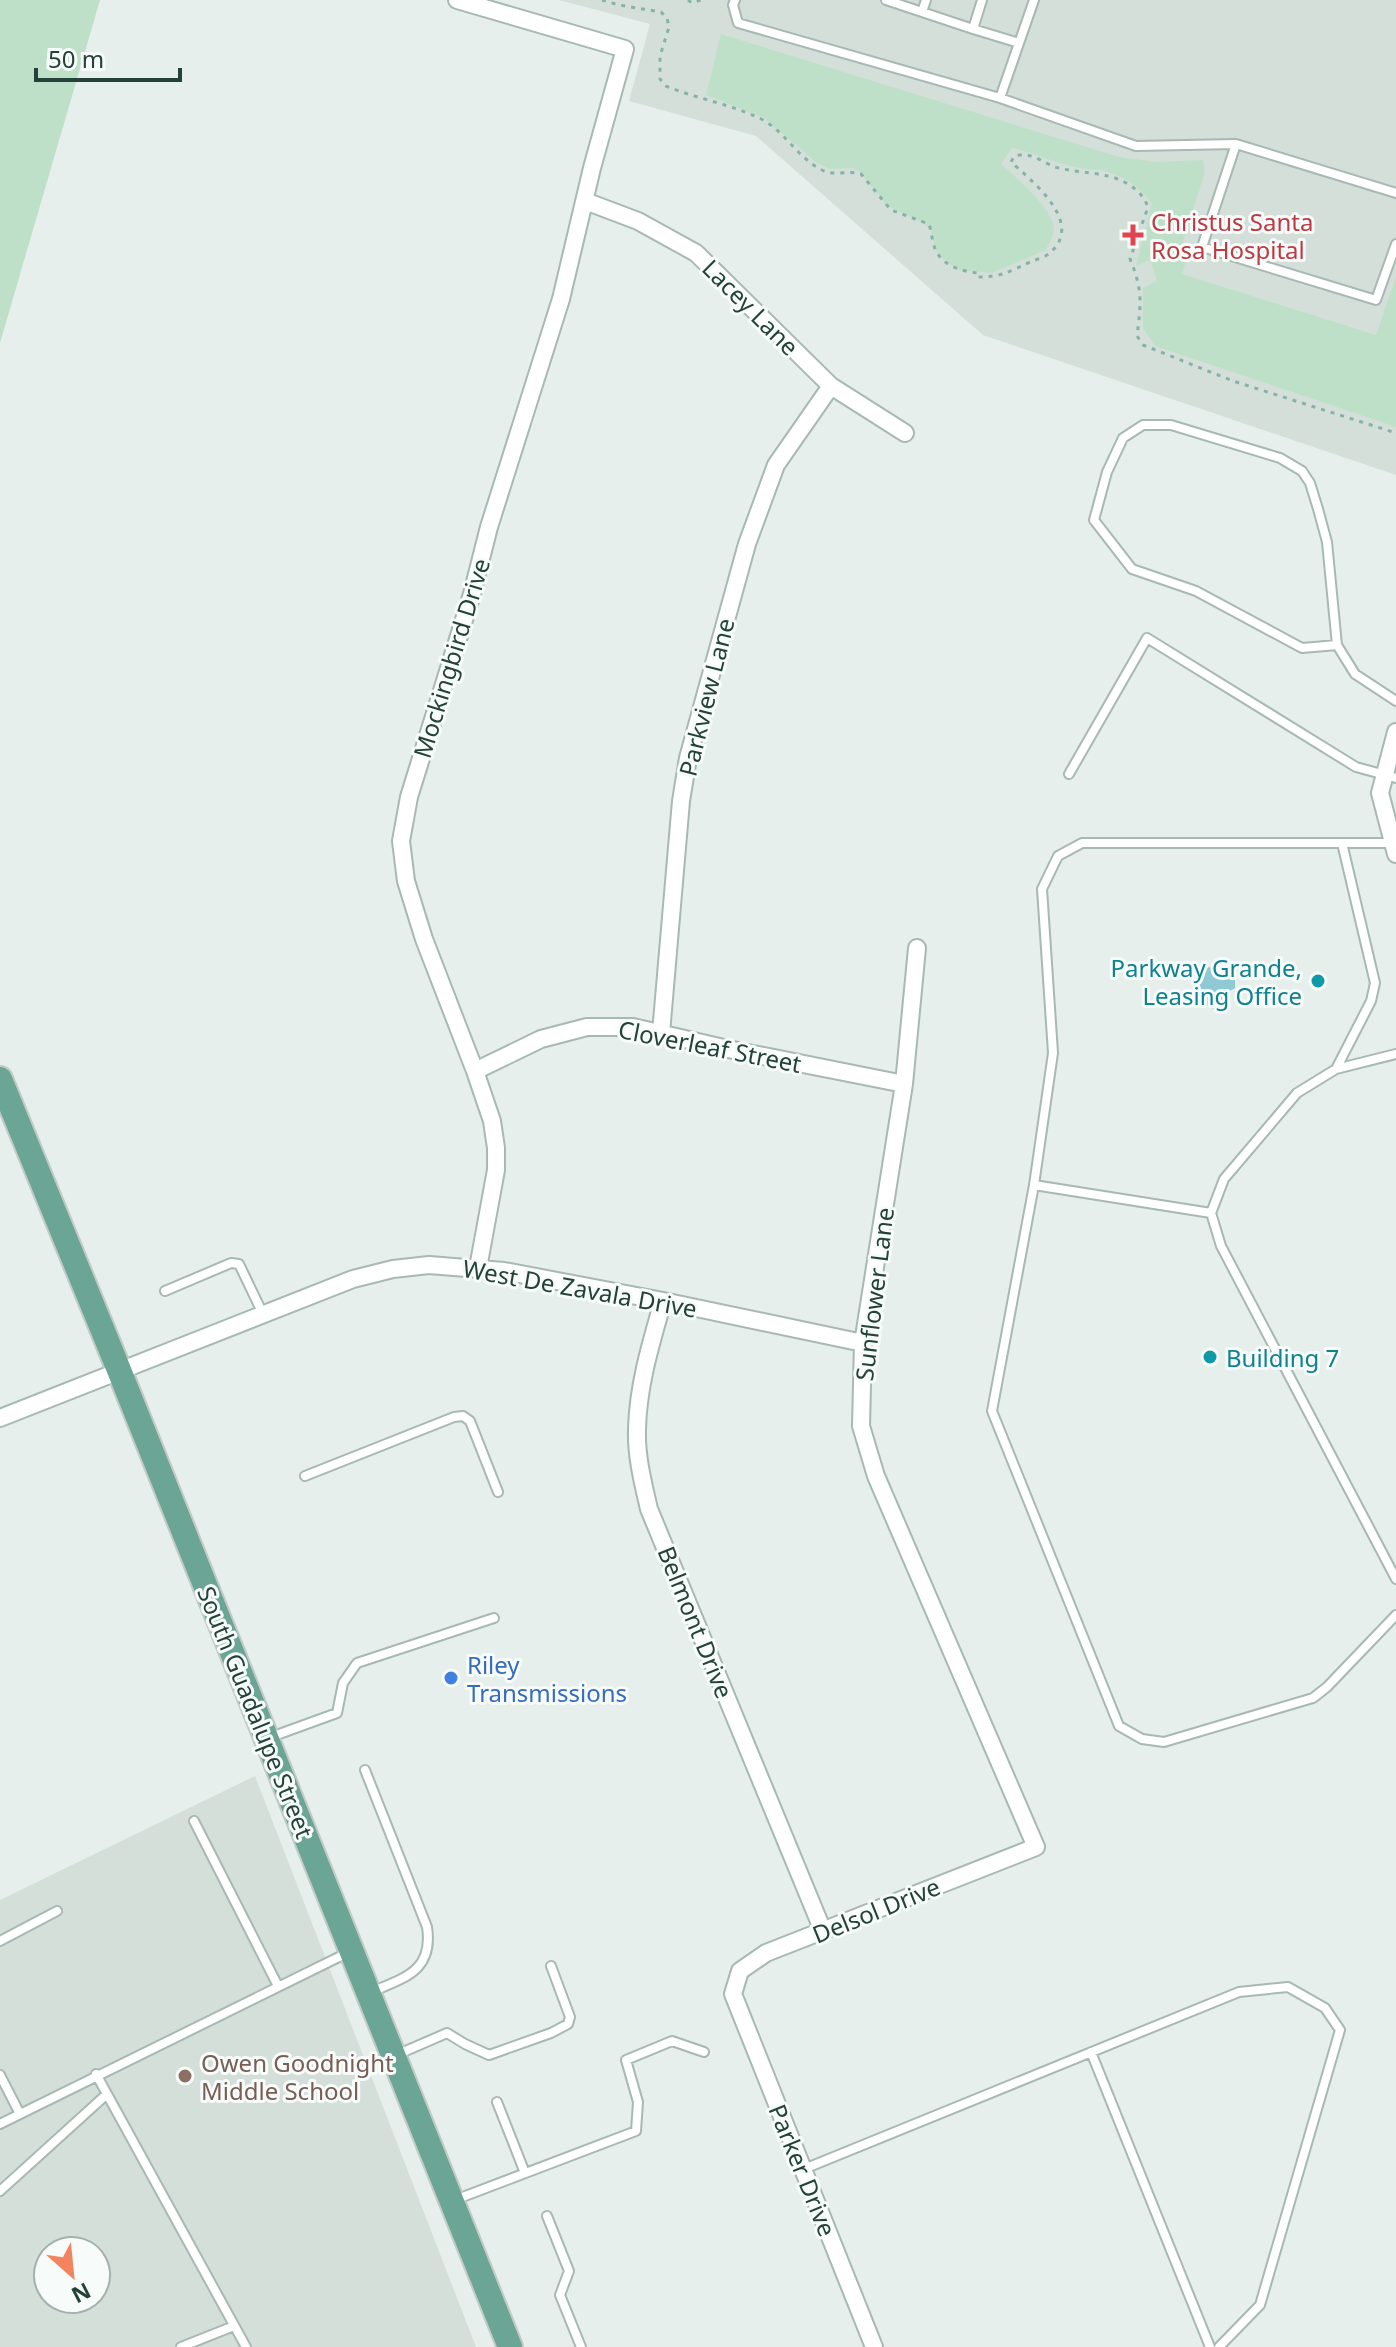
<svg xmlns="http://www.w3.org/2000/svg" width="1396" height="2347" viewBox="0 0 1396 2347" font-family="'Noto Sans',sans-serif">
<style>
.built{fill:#d4dfda;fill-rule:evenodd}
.green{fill:#bfe0c8}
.water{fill:#8ec9d4}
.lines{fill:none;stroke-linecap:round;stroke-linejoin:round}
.lane-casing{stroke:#a8b8b2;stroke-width:12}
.street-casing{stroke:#a8b8b2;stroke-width:20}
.primary-casing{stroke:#c2cac8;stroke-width:28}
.path{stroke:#86b3a5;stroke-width:3;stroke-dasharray:4 6;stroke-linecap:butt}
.lane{stroke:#fff;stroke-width:8}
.street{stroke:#fff;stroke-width:16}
.primary{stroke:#6aa596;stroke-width:24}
.health-dot{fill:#e0444e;stroke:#f7fbf9;stroke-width:3}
.culture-dot{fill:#0f9aa8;stroke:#f7fbf9;stroke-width:3}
.shop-dot{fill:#3f7fe0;stroke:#f7fbf9;stroke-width:3}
.education-dot{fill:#8d6e63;stroke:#f7fbf9;stroke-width:3}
.labels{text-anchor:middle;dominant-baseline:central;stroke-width:6;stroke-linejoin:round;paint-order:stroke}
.health-label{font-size:24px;fill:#be3a42;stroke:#f7fbf9;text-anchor:start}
.street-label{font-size:24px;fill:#24423a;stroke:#f7fbf9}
.culture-label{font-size:24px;fill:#0d838f;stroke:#f7fbf9;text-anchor:end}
.shop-label{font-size:24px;fill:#366cbe;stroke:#f7fbf9;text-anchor:start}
.education-label{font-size:24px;fill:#785e54;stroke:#f7fbf9;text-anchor:start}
</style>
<rect width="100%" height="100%" fill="#e6efeb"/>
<!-- built -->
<path class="built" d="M 559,0 L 1396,0 L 1396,475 L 983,335 L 756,136 L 629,101 L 650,24 Z
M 255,1776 L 476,2347 L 0,2347 L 0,1900 ZM 48,2251 L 96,2251 L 96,2299 L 48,2299 Z"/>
<!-- green -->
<path class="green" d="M 0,0 L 100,0 L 0,343 Z
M 721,34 L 1119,157 L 1157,162 L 1203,160 L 1205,172 L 1179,255 L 1187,259 L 1182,274 L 1376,335 L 1396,277 L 1396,427 L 1155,346 L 1143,328 L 1143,288 L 1157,281 L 1150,260 L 1136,266 L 1152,204 C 1139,186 1122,174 1099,170 C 1091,169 1082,169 1074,167 C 1053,162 1033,153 1012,148 L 1001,164 C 1016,178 1056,210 1054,231 C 1053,237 1048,245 1046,250 L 992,273 L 958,270 L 947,262 L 935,250 L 931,229 L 923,223 L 886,205 L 861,173 L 853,168 L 830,169 L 817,163 L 764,118 L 706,95 Z"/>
<!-- water -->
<path class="water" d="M 1210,967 L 1218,975 L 1227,972 L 1235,979 L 1235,988 L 1223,995 L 1220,1005 L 1214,1009 L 1206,1005 L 1200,992 L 1194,991 L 1192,980 L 1203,974 L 1206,968 Z"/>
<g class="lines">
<!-- lane casing -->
<g class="lane-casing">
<path id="lane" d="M 735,0 L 733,5 L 738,23 L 1000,98 L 1136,146 L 1236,144 L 1396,193
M 886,0 L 922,12 L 926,0
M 982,0 L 973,29 L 1019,43
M 922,12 L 973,29
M 1000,98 L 1034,0
M 1236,144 L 1202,247 L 1376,300 L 1396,244
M 1337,645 L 1302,648 L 1196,591 L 1132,569 L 1094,520 L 1107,472 L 1123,438 L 1143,425 L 1171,425 L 1280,458 L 1302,471 L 1310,483 L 1318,509 L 1327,542 L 1337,645 L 1355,674 L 1396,701
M 1069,774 L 1147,638 L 1356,767 L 1396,778
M 1393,843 L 1082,843 L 1058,856 L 1042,889 L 1053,1053 L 1034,1185 L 992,1411 L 1119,1726 L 1142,1739 L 1164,1742 L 1313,1698 L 1327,1687 L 1396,1615
M 1396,1054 L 1336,1069 L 1297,1093 L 1224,1179 L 1211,1213 L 1221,1246 L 1396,1579
M 1336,1069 L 1371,1001 L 1375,983 L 1342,843
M 1034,1185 L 1211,1213
M 165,1291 L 231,1263 L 239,1264 L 263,1314
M 305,1476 L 454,1417 L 463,1416 L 470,1421 L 498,1492
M 271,1737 L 337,1713 L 343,1683 L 357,1663 L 494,1618
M 365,1770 L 427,1927 C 434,1972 403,1978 369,1993
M 194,1821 L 278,1986
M 0,1941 L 57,1911
M 1091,2052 L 1210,2347
M 394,2056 L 447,2033 L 465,2044 L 489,2055 L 551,2033 L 568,2024 L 570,2017 L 551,1966
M 96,2074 L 246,2347
M 0,2075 L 20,2114
M 497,2102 L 525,2173
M 0,2124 L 347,1953
M 804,2169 L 1239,1992 L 1288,1987 L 1325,2008 L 1340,2030 L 1260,2305 L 1219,2347
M 0,2191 L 107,2094
M 452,2201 L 636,2131 L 638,2102 L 626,2060 L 672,2041 L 704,2052
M 547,2216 L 569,2271 L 560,2295 L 581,2347
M 181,2347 L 234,2326"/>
</g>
<!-- street casing -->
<g class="street-casing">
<path id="street" d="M 457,0 L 625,49 L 592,168 L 561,299 L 489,527 L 472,594 L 409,797 L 401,841 L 406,881 L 424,939 L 475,1071 L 492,1121 L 496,1148 L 496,1170 L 478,1268
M 585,201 L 638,221 L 696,253 L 831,386 L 905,433
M 1396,732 L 1380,793 L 1396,854
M 661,1033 L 681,801 L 688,758 L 747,544 L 776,465 L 831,386
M 475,1071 L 541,1039 L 587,1027 L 633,1027 L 728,1049 L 904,1084
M 663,1301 C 651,1343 638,1385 637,1429 C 636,1456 643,1483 649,1509 L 823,1931
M 0,1418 L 353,1279 L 393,1269 L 429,1265 L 504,1271 L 663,1301 L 863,1343
M 874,2347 L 733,1994 L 740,1971 L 766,1953 L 1036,1847 L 876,1476 L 861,1426 L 863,1343 L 904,1084 L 917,948"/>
</g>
<!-- primary casing -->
<g class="primary-casing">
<path id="primary" d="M 0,1079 L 119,1370 L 510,2347"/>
</g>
<!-- path -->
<path class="path" d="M 602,0 L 619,5 L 661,12 L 667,18 L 669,27 L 660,56 L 660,79 L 666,86 C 697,99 731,104 761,119 C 785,131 799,160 824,171 C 835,176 849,170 861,174 L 891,210 L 929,224 C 932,233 932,243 936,251 C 944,266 961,271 977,273 L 977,277 C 1001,277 1009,272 1030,262 C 1037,259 1047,257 1052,251 C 1083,221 1032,181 1011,162 C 1014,157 1014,155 1020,155 C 1032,153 1044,163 1055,167 C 1079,174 1107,171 1128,184 C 1138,190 1144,197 1148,207 L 1130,259 C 1143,290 1141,304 1137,336 L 1143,345 L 1233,381 L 1396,433
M 688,0 L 692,3 L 701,0"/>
<!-- lane -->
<use href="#lane" class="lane"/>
<!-- street -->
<use href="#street" class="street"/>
<!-- primary -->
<use href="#primary" class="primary"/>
</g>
<!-- markers -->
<path class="health-dot" d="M1129 223h8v8h8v8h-8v8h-8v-8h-8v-8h8z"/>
<g class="culture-dot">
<circle cx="1318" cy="981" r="8"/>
<circle cx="1210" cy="1357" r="8"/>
</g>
<circle class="shop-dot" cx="451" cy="1678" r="8"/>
<circle class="education-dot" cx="185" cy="2076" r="8"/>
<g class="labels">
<!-- health labels -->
<g class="health-label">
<text x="1151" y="221">Christus Santa<tspan x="1151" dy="28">Rosa Hospital</tspan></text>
</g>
<!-- street labels -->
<g class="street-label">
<text transform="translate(751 307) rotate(45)">Lacey Lane</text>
<text transform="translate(451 658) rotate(-73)">Mockingbird Drive</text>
<text transform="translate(706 697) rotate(-76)">Parkview Lane</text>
<text transform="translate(710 1046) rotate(11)">Cloverleaf Street</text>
<text transform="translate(580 1288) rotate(10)">West De Zavala Drive</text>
<text transform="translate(874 1294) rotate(-83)">Sunflower Lane</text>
<text transform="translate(696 1622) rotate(68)">Belmont Drive</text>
<text transform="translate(256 1712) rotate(68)">South Guadalupe Street</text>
<text transform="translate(876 1910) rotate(-22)">Delsol Drive</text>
<text transform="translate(803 2170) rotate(68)">Parker Drive</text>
</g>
<!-- culture labels -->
<g class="culture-label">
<text x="1302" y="967">Parkway Grande,<tspan x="1302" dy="28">Leasing Office</tspan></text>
<text x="1226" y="1357" text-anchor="start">Building 7</text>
</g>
<!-- shop labels -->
<g class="shop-label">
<text x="467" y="1664">Riley<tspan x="467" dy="28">Transmissions</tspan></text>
</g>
<!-- education labels -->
<g class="education-label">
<text x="201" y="2062">Owen Goodnight<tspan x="201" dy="28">Middle School</tspan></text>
</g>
</g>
<!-- north arrow -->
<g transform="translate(72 2275) rotate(153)"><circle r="38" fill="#f7fbf9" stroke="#a3b1ad" stroke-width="2"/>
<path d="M0-6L14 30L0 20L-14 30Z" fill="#f4845f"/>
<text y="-12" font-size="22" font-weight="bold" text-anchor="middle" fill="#24423a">N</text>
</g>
<!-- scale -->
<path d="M36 68v12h144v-12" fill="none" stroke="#24423a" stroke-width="4"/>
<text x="48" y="68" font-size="24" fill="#24423a" stroke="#f7fbf9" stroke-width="6" paint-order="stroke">50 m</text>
</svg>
